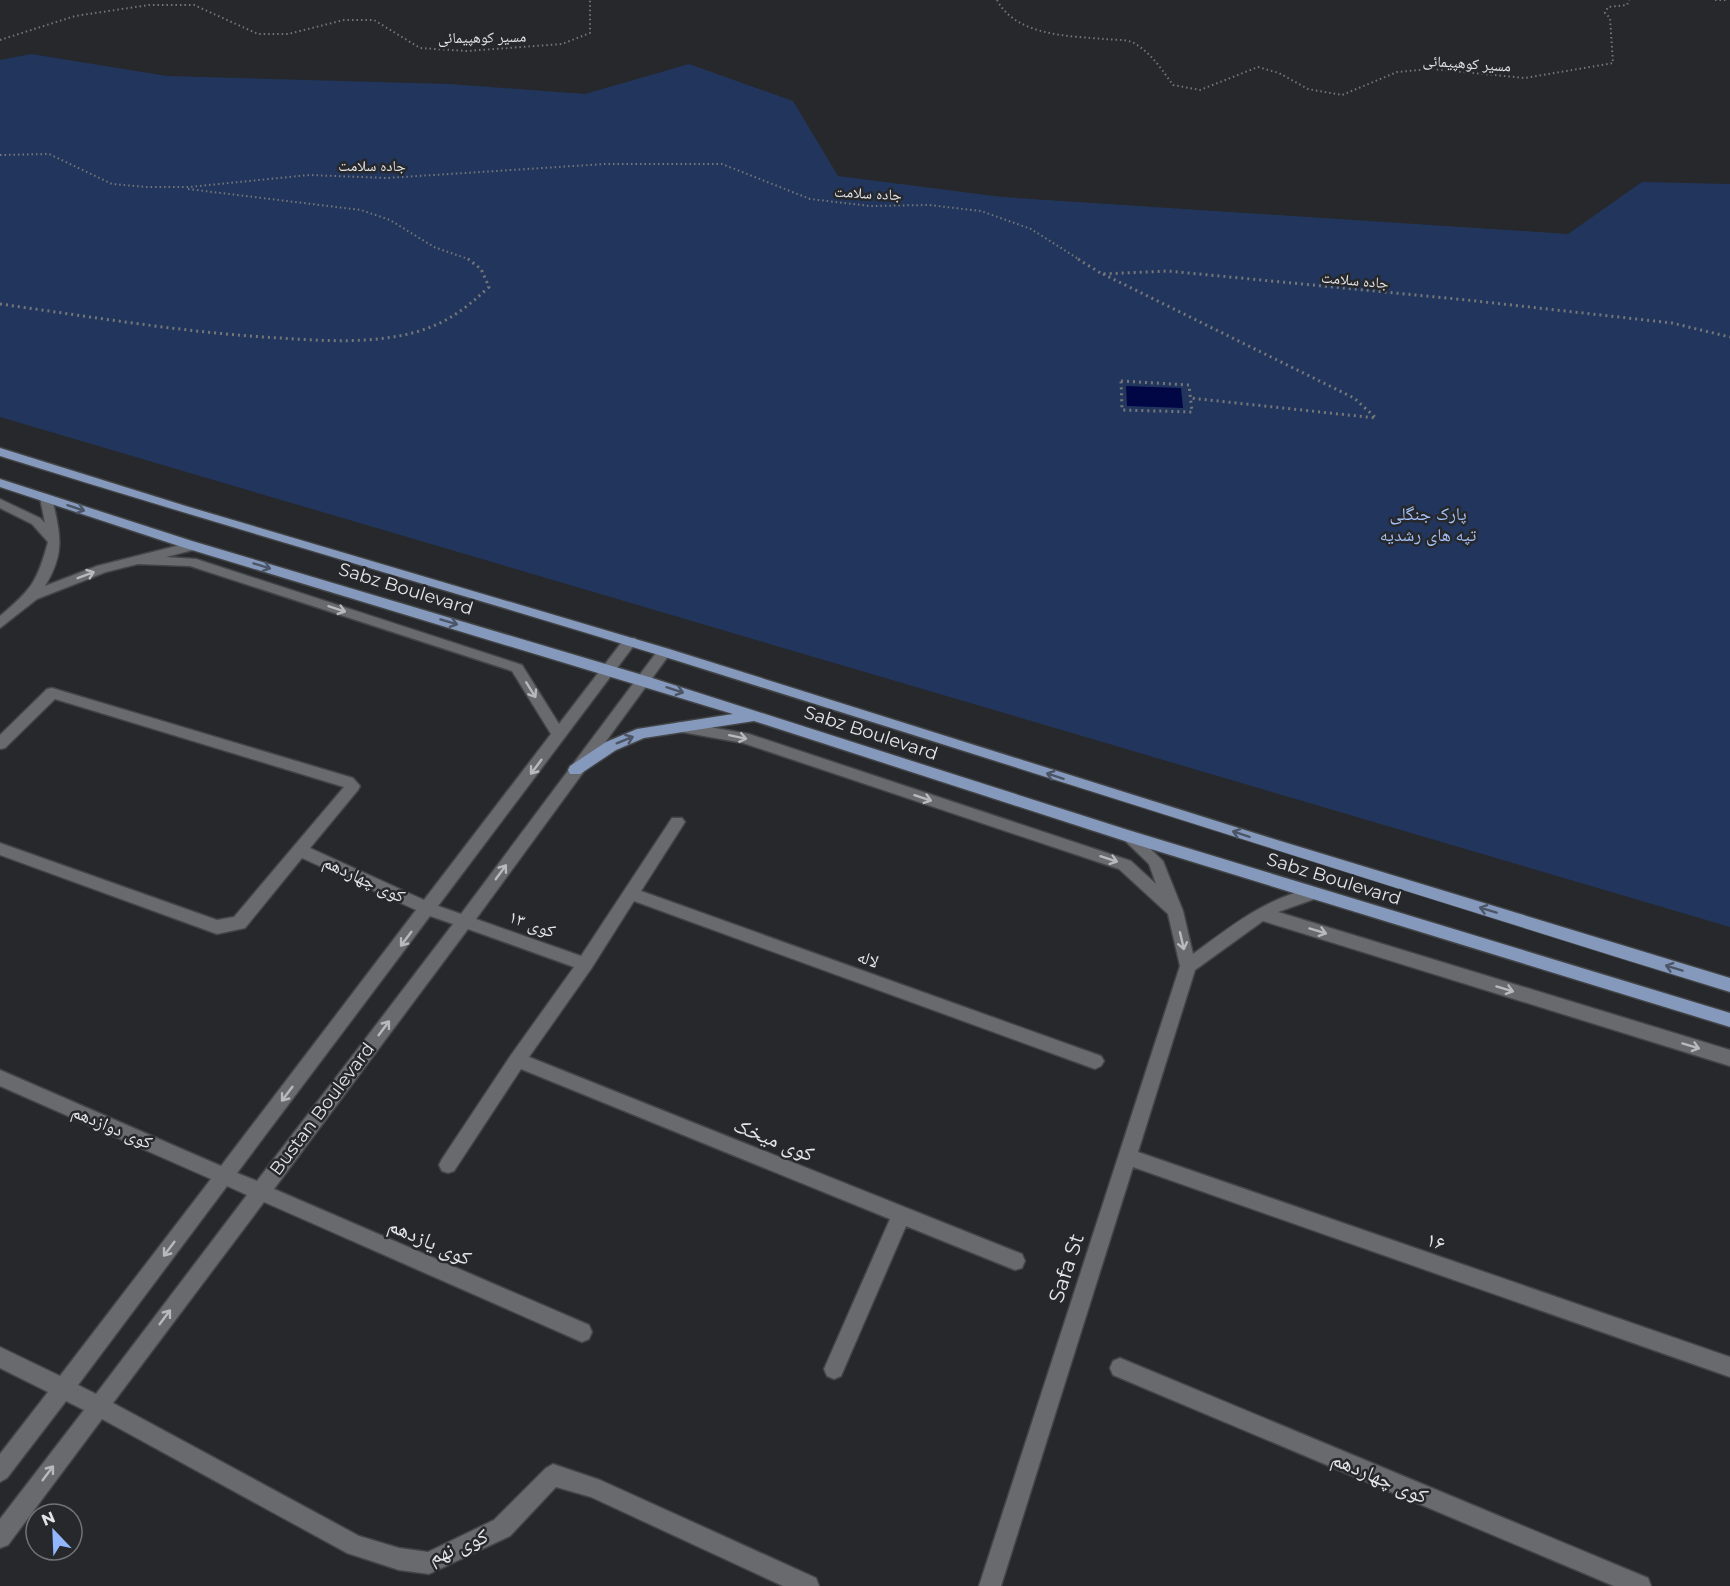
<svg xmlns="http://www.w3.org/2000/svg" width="1730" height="1586" viewBox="0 0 1730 1586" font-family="Montserrat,'Noto Naskh Arabic',sans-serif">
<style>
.green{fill:#22365d}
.water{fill:#000744}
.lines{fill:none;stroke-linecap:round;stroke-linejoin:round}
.minor-casing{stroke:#424446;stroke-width:3}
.major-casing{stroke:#424446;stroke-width:3}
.path-far1{stroke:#747678;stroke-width:2;stroke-dasharray:1.5 3;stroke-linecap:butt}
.path{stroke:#747678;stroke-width:3;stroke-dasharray:2 4;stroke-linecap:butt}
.minor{fill:#686a6d;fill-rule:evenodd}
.major{fill:#8599bd;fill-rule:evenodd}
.oneway{stroke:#4c5565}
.oneway2{stroke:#b8b9bc}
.labels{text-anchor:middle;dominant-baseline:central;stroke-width:5;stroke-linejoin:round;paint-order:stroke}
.far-street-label{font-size:15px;fill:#e3e4e6;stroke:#26282b}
.park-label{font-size:18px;fill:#a4c1f8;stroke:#26282b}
.street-label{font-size:18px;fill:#e3e4e6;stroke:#26282b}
.near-street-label{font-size:21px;fill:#e3e4e6;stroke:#26282b}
</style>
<rect width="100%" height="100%" fill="#26282b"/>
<!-- green -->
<path class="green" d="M 31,54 L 167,76 L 449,84 L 585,94 L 689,64 L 793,101 L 838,176 L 1002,197 L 1568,234 L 1642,182 L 1730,184 L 1730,927 L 0,417 L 0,60 Z"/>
<!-- water -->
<path class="water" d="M 1126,386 L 1181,388 L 1183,408 L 1127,406 Z"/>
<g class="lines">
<!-- minor casing -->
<g class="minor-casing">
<path id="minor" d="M 46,494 L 52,498 C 60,534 66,552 45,586 L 97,566 L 192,542 L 197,543 L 197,549 L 166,557 L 196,559 L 522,665 L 559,724 L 625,638 L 635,638 L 637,641 L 635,644 L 438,906 L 461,914 L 659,649 L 669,649 L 671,652 L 669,655 L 476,919 L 581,956 L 672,818 L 682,818 L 685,822 L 641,891 L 1101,1056 L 1104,1061 L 1101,1066 L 1095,1069 L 634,901 L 591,969 L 529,1057 L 1022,1254 L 1025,1261 L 1022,1268 L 1015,1270 L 906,1226 L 841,1376 L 834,1379 L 827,1376 L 824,1369 L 890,1219 L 521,1069 L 454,1171 L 448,1173 L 442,1171 L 439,1165 L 442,1159 L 511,1055 L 574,967 L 468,929 L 274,1189 L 589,1325 L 592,1332 L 589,1339 L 582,1342 L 575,1339 L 264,1202 L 113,1403 L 359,1536 L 399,1548 L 428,1552 L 494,1520 L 546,1468 L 553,1464 L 600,1480 L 816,1578 L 819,1586 L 783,1586 L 591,1497 L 556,1487 L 510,1536 L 429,1574 L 399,1570 L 347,1553 L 102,1419 L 8,1545 L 0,1548 L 0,1519 L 84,1410 L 66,1401 L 7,1478 L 0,1482 L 0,1454 L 48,1392 L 0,1368 L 0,1347 L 60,1376 L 211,1179 L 0,1086 L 0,1070 L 221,1166 L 416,910 L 302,858 L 245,928 L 217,934 L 0,855 L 0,843 L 217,920 L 234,917 L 344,787 L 55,699 L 5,748 L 0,749 L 0,735 L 47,689 L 52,688 L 353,778 L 360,786 L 358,790 L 310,848 L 424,900 L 551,734 L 512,671 L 190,566 L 138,564 L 106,572 L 37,599 L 0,628 L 0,616 C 32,589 37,582 48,542 L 32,524 L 0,508 L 0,499 L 40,518 L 45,523 L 40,498 ZM 430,916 L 453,924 L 257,1181 L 237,1173 ZM 227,1186 L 247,1195 L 96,1394 L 78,1385 Z
M 681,722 L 749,734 L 1131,861 L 1156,884 L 1149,864 L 1120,836 L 1123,832 L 1133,832 L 1163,861 L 1183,911 L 1193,954 C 1236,923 1261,901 1314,887 L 1320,889 L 1322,893 L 1320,897 L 1278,912 L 1730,1050 L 1730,1066 L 1263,921 L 1195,970 L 1138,1152 L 1730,1357 L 1730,1377 L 1133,1167 L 1001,1586 L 979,1586 L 1180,966 L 1168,914 L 1119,869 L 743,743 L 676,731 L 674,727 L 676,723 Z
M 1120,1358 L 1648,1578 L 1651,1586 L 1614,1586 L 1113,1375 L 1110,1368 L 1113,1361 Z"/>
</g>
<!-- major casing -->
<g class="major-casing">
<path id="major" d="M 0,448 L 189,507 L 669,649 L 1277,840 L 1730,978 L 1730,992 C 1373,882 1018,767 662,656 C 442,588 220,525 0,456 Z
M 0,479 L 192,541 L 649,677 L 1128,830 L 1730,1013 L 1730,1027 L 1128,842 L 754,721 L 644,738 L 616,750 L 580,774 L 570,774 L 568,770 L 570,766 L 606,742 L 637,729 L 733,714 L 182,547 L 0,487 Z"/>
</g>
<!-- path-far1 -->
<path class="path-far1" d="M 997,0 C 1016,36 1069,36 1104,39 C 1113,40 1123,39 1132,42 C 1150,51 1162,70 1173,85 L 1200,90 L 1258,67 L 1279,73 L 1308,89 L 1342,95 L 1397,72 L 1431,69 L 1525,78 L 1613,63 L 1610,18 L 1605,13 L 1608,7 L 1627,5 L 1629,0
M 1715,0 L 1728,0
M 0,40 L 75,16 L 149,5 L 194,5 L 258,34 L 288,34 L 344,20 L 374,20 L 420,48 L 467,51 L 562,44 L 590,33 L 590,0
M 0,155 L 49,154 L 112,184 L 147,187 L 189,187 L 309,175 L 387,178 L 605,164 L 722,164 L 810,199 L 870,206 L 929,205 L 981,211 L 1031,229 L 1080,260
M 188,189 L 361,210 L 390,220 L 434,247 L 471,260"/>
<!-- path -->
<path class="path" d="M 1078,259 L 1102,274 L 1168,271 L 1467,300 L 1672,323 L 1730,337
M 1103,274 L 1354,398 L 1376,418 L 1190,398
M 0,304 C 93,317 187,333 280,338 C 325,341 373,344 416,332 C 448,323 466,308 489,287 L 481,269 L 468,259
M 1121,381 L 1189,385 L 1192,412 L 1122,410 Z"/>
<!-- minor -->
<use href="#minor" class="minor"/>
<!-- major -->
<use href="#major" class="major"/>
</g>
<!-- one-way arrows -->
<defs><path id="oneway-shaft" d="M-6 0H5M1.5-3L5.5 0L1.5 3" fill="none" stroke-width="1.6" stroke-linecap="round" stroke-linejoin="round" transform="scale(1.5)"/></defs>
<g class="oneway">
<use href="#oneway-shaft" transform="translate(76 508) rotate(18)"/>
<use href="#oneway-shaft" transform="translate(262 566) rotate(17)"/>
<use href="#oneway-shaft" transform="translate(449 622) rotate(17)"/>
<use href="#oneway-shaft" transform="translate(675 690) rotate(18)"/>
<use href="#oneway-shaft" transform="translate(625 740) rotate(-22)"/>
<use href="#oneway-shaft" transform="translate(1055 776) rotate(-162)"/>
<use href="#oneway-shaft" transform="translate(1241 834) rotate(-162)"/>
<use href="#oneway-shaft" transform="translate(1488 910) rotate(-163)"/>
<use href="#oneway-shaft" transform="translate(1674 968) rotate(-163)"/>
</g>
<g class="oneway2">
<use href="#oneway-shaft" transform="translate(86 575) rotate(-21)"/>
<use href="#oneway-shaft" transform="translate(337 609) rotate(18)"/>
<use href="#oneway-shaft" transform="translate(531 690) rotate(58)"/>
<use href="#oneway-shaft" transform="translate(738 737) rotate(12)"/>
<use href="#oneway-shaft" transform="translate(536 767) rotate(127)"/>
<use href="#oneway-shaft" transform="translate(923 798) rotate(18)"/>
<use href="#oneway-shaft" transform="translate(1109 859) rotate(18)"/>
<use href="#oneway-shaft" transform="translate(501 872) rotate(-54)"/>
<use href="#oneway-shaft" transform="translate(1318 931) rotate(17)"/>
<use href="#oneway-shaft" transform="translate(406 939) rotate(127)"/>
<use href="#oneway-shaft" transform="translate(1182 941) rotate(77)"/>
<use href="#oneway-shaft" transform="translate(1505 989) rotate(17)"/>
<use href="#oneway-shaft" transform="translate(384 1028) rotate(-53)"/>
<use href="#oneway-shaft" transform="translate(1691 1046) rotate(17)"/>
<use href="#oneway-shaft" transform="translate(287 1094) rotate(127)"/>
<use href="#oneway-shaft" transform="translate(169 1249) rotate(127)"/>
<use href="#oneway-shaft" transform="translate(165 1317) rotate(-53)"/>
<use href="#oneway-shaft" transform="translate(48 1473) rotate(-53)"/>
</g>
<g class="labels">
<!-- far-street labels -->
<g class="far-street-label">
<text transform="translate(482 37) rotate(-1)">مسیر کوهپیمائی</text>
<text transform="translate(1467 63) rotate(4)">مسیر کوهپیمائی</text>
<text x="372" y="165">جاده سلامت</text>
<text transform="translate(868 193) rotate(3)">جاده سلامت</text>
<text transform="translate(1355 280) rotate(5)">جاده سلامت</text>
</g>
<!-- park labels -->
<g class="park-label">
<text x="1428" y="514">پارک جنگلی<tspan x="1428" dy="21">تپه های رشدیه</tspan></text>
</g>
<!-- street labels -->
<g class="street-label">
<text transform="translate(406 589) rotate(17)">Sabz Boulevard</text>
<text transform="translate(871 733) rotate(18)">Sabz Boulevard</text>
<text transform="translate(364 879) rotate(25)">کوی چهاردهم</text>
<text transform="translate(1334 879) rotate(17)">Sabz Boulevard</text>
<text transform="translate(532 924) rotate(20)">کوی ۱۳</text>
<text transform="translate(868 959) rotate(20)">لاله</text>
<text transform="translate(322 1109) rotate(-53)">Bustan Boulevard</text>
<text transform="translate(112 1127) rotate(23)">کوی دوازدهم</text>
</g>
<!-- near-street labels -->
<g class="near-street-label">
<text transform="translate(774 1139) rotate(22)">کوی میخک</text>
<text transform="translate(430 1241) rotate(24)">کوی یازدهم</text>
<text transform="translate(1436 1241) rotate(19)">۱۶</text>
<text transform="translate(1066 1268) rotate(-72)">Safa St</text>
<text transform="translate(1380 1477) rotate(23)">کوی چهاردهم</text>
<text transform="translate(458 1546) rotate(-22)">کوی نهم</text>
</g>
</g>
<!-- north arrow -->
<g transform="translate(54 1532) rotate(337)"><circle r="28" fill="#26282b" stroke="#727376" stroke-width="1.5"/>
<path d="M0-4.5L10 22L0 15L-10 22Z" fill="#93b7fd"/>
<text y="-9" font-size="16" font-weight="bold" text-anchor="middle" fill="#e3e4e6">N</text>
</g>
</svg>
